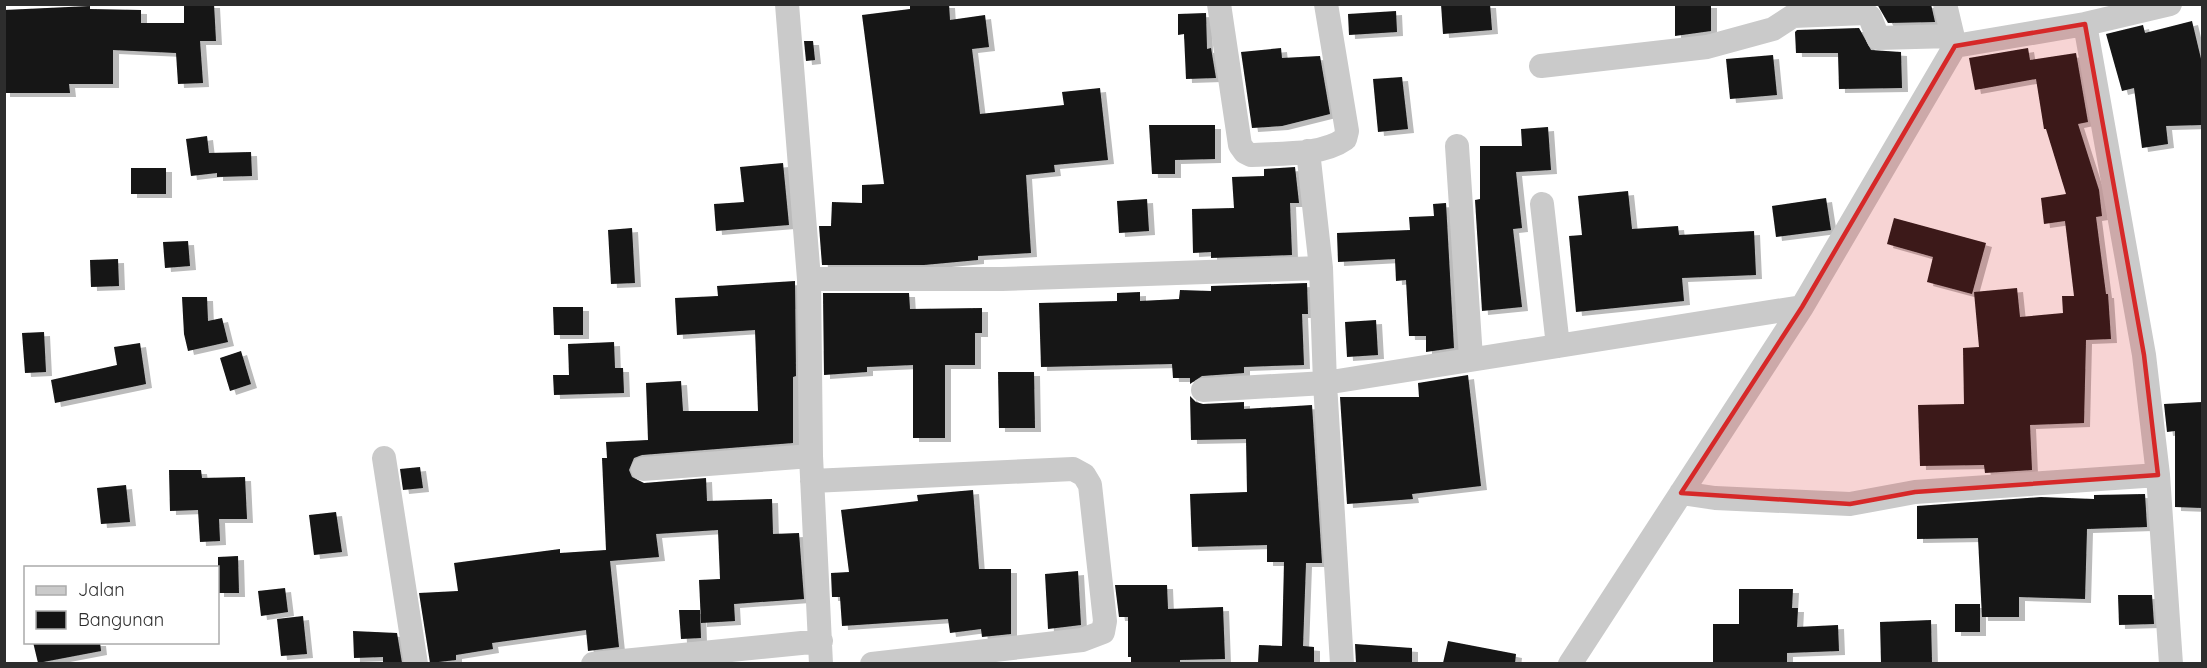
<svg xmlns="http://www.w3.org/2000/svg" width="2207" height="668" viewBox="0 0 2207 668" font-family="Quicksand,sans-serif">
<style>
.building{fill:#141414;filter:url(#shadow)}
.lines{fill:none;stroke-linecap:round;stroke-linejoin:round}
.minor{stroke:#cacaca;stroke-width:24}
.marked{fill:#d62828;fill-opacity:0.2;stroke:#d62828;stroke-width:4.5;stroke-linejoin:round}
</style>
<defs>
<filter id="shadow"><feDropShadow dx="6" dy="4" stdDeviation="0" flood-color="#0004"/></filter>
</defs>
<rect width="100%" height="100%" fill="#fff"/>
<!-- building -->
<path class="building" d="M 184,4 L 214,4 L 216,41 L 200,41 L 203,83 L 178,84 L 176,53 L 113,50 L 113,84 L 69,84 L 70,93 L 4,93 L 4,10 L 90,6 L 90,9 L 141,10 L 141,23 L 184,23 Z
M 910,4 L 949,4 L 950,20 L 985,15 L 989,47 L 972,49 L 980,114 L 1064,105 L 1062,92 L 1100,88 L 1108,160 L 1054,165 L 1055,172 L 1026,175 L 1031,253 L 978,256 L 978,260 L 924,265 L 822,265 L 819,226 L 831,226 L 832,202 L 862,203 L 862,185 L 884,184 L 862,15 L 910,9 Z
M 1441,4 L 1490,4 L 1492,30 L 1443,34 Z
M 1675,4 L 1711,4 L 1711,31 L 1675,36 Z
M 1877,4 L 1931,4 L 1935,22 L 1888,23 Z
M 1396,11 L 1397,32 L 1349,35 L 1348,14 Z
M 1206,13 L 1207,49 L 1211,48 L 1216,78 L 1186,79 L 1184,34 L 1178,35 L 1178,14 Z
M 2192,21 L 2202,63 L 2202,125 L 2166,126 L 2168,144 L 2142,148 L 2134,88 L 2122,91 L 2106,34 L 2143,25 L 2145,33 Z
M 1859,28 L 1871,50 L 1901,52 L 1902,88 L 1839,89 L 1838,53 L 1796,53 L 1795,32 L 1797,30 Z
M 804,41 L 813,41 L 815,60 L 806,61 Z
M 1281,48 L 1282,58 L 1320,56 L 1330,114 L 1282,126 L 1252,128 L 1241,52 Z
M 2028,48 L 2030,60 L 2076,53 L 2088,122 L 2078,124 L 2099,190 L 2102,216 L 2096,217 L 2106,294 L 2108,294 L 2111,339 L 2086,340 L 2084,423 L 2030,425 L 2032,470 L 1985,473 L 1984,465 L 1920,466 L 1918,405 L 1964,404 L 1963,348 L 1979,347 L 1974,292 L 2017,288 L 2020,317 L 2063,313 L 2062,296 L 2074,296 L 2065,221 L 2044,224 L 2041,198 L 2066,194 L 2046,129 L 2044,129 L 2036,79 L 1975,90 L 1969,58 Z
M 1773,55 L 1777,95 L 1730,99 L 1726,59 Z
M 1402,77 L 1408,129 L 1378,132 L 1373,79 Z
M 1149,125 L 1215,125 L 1215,159 L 1175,160 L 1175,174 L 1152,174 Z
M 1548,127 L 1551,170 L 1516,172 L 1522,228 L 1513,229 L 1522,307 L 1482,311 L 1475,200 L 1480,199 L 1480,146 L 1522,146 L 1521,129 Z
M 207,136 L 209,153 L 251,152 L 252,176 L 217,177 L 217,173 L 191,176 L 186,139 Z
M 783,163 L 789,225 L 716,231 L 714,204 L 744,202 L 740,167 Z
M 1295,167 L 1299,203 L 1290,203 L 1292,255 L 1211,258 L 1211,252 L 1193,253 L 1192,209 L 1234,208 L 1232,177 L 1264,176 L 1264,169 Z
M 131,168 L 166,168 L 166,194 L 131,194 Z
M 1628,191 L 1632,229 L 1678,226 L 1679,235 L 1754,231 L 1756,275 L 1682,278 L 1684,301 L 1576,312 L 1569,236 L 1582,235 L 1578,196 Z
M 1826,198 L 1831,230 L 1776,237 L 1772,206 Z
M 1147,199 L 1149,231 L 1119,233 L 1117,201 Z
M 1446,203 L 1454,348 L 1426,352 L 1426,336 L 1409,336 L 1406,280 L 1396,281 L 1395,259 L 1338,262 L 1337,233 L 1410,230 L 1409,217 L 1434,216 L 1433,204 Z
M 1894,218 L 1986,243 L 1972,294 L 1927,282 L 1933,257 L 1887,244 Z
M 632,228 L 635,283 L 611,284 L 608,230 Z
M 188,241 L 190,266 L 165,268 L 163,242 Z
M 118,259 L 119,286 L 91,287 L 90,260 Z
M 795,281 L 796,376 L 793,377 L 793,443 L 642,455 L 634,458 L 629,470 L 632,477 L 644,483 L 706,478 L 707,501 L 772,499 L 773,534 L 799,533 L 804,599 L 734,604 L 735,621 L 701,623 L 699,580 L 720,579 L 718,530 L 656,534 L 659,557 L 610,561 L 619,647 L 588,651 L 586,630 L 492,643 L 493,649 L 456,655 L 456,660 L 430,663 L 419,593 L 458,591 L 454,563 L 560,549 L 560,553 L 606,550 L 602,458 L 607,458 L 606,442 L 648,440 L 646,383 L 681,381 L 683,411 L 758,411 L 755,330 L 677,335 L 675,298 L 718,296 L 717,286 Z
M 1307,283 L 1308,314 L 1302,314 L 1304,365 L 1244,367 L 1244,373 L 1202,376 L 1190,384 L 1190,378 L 1173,378 L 1172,364 L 1041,367 L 1039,303 L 1117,301 L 1117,293 L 1140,292 L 1140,301 L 1179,299 L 1180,290 L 1211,291 L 1211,286 Z
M 823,293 L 909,293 L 910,309 L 982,308 L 982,333 L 975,333 L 975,365 L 945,365 L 945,438 L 913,438 L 913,365 L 867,367 L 867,372 L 824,375 Z
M 182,297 L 207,297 L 208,321 L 222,318 L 228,342 L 188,351 L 184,334 Z
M 553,307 L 583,307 L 583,335 L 554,335 Z
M 1376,320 L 1378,355 L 1347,357 L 1345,322 Z
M 44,332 L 46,372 L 25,373 L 22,333 Z
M 614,342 L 615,368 L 623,368 L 624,393 L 554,395 L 553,375 L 569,375 L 568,344 Z
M 140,343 L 146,384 L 55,403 L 51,380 L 117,365 L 114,347 Z
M 241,351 L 251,384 L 230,391 L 220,358 Z
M 998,372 L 1034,372 L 1035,428 L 999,428 Z
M 1468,375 L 1481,486 L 1412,494 L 1413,499 L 1347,504 L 1340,397 L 1419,397 L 1418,383 Z
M 1190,396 L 1196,402 L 1203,404 L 1244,402 L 1244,409 L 1312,405 L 1322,563 L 1306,563 L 1303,646 L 1314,647 L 1314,663 L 1258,663 L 1259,645 L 1282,646 L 1284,562 L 1267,562 L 1267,545 L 1192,547 L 1190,494 L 1247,492 L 1246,439 L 1191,440 Z
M 2202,402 L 2202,508 L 2175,507 L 2175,431 L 2167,432 L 2164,404 Z
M 420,467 L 423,488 L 403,490 L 400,469 Z
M 169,470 L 201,470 L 202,478 L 245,477 L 247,519 L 219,519 L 220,541 L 200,542 L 198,510 L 170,511 Z
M 126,485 L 130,522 L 101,524 L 97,488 Z
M 973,490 L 979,569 L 1011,569 L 1011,634 L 982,637 L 981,629 L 950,633 L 948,619 L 842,626 L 840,597 L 832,597 L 831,573 L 849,572 L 841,510 L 918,501 L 917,495 Z
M 2145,494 L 2147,527 L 2087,529 L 2085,599 L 2019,597 L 2019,617 L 1982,617 L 1978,538 L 1917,539 L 1917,506 L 2041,497 L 2094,499 L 2094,495 Z
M 336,512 L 342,552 L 314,555 L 309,515 Z
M 238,556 L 239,593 L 218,593 L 218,557 Z
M 1078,571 L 1081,625 L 1048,629 L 1045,574 Z
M 1115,585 L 1167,585 L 1168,609 L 1223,607 L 1225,659 L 1180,660 L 1180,663 L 1131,663 L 1131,657 L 1128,657 L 1128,617 L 1119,617 Z
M 285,588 L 288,612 L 261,616 L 258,591 Z
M 1739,589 L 1793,589 L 1792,608 L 1798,608 L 1797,627 L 1838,625 L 1839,651 L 1787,653 L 1787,663 L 1713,663 L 1713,624 L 1739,624 Z
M 2118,595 L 2152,595 L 2154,624 L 2119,625 Z
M 1955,604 L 1980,604 L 1980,632 L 1955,632 Z
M 679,610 L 700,610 L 701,638 L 681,639 Z
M 303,616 L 307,654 L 281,656 L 277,619 Z
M 1931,620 L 1932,663 L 1881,663 L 1880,622 Z
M 353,631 L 397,633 L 402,663 L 383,663 L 383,657 L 354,658 Z
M 1448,641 L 1516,654 L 1515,663 L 1443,663 Z
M 33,642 L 100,642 L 101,651 L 38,663 Z
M 1355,644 L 1412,648 L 1412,663 L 1356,663 Z"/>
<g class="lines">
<!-- minor -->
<path class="minor" d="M 787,4 L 809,279 L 811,456 L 821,664
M 1219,4 L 1240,145 L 1245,152 L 1251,155 C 1280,153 1321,156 1345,139 L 1347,131 L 1326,4
M 1945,4 L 1955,46
M 2085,24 L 2144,355 L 2158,475 L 2171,664
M 1541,66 L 1707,47 L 1773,29 L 1793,16 L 1865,13 L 1870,17 L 1878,38 L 1952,36
M 1457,146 L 1471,358
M 1308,151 L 1321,268
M 1542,204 L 1558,346
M 809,279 L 1002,279 L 1321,268 L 1325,383 L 1802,307
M 1203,390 L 1325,383 L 1342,664
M 384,458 L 416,664
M 643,469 L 811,456
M 812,481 L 1073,469 L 1084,475 L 1090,485 L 1105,621 L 1103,632 L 1082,640 L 872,664
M 1681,493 L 1715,498 L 1850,504 L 1915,492 L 2158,475
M 593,664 L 821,641
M 1570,664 L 1802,307 L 1955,46 L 2085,24 L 2170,4"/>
</g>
<!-- marked area -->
<path class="marked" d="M 2085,24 L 2144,355 L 2158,475 L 1915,492 L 1850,504 L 1681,493 L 1802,307 L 1955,46 Z"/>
<!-- border -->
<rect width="2207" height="668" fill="none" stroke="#2d2d2d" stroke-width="12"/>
<!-- legend -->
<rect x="24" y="566" width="195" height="78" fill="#ffffff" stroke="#ababab" stroke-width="1.5"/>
<rect x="36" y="586" width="30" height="9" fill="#cacaca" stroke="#ababab" stroke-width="1.5"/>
<text x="78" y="596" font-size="18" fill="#2d2d2d">Jalan</text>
<rect x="36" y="611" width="30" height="18" fill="#141414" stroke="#ababab" stroke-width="1.5"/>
<text x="78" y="626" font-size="18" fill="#2d2d2d">Bangunan</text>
</svg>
